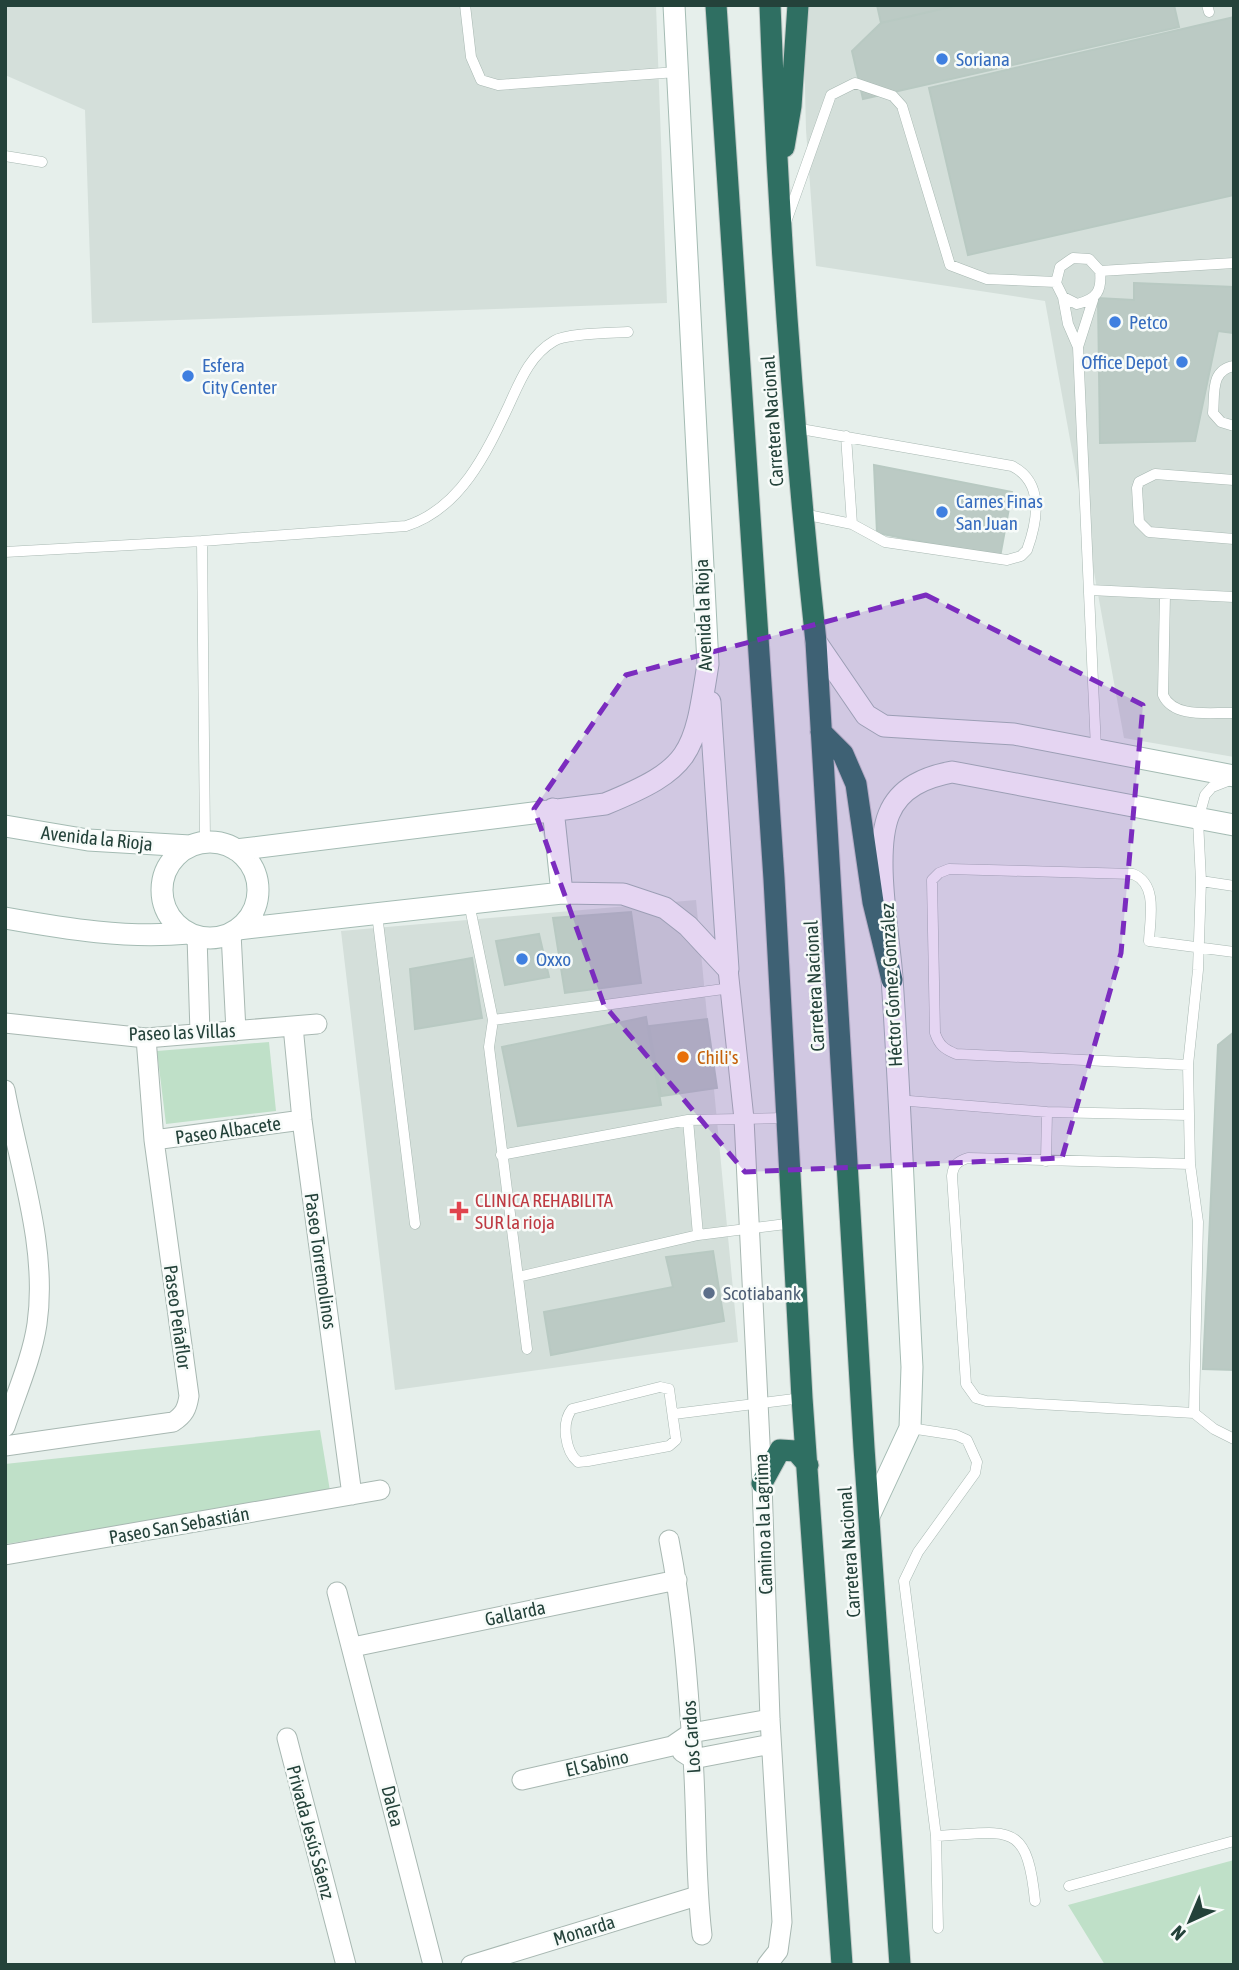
<svg xmlns="http://www.w3.org/2000/svg" width="1239" height="1970" viewBox="0 0 1239 1970" font-family="'Asap Condensed',sans-serif">
<style>
.built{fill:#d4dfda}
.green{fill:#bfe0c8}
.building{fill:#bbcac4;stroke:#b8c9c2;stroke-width:2}
.lines{fill:none;stroke-linecap:round;stroke-linejoin:round}
.lane-casing{stroke:#a8b8b2;stroke-width:11}
.street-casing{stroke:#a8b8b2;stroke-width:21}
.secondary-casing{stroke:#a4bbb3;stroke-width:23}
.highway-casing{stroke:#c2cac8;stroke-width:23}
.lane{stroke:#fff;stroke-width:10}
.street{stroke:#fff;stroke-width:19}
.secondary{stroke:#fff;stroke-width:21}
.highway{stroke:#2f6f62;stroke-width:21}
.marked{fill:#7b2cbf;fill-opacity:0.2;stroke:#7b2cbf;stroke-width:5;stroke-dasharray:14 9;stroke-linejoin:round}
.shop-dot{fill:#3f7fe0;stroke:#f7fbf9;stroke-width:2.5}
.food-dot{fill:#e8710a;stroke:#f7fbf9;stroke-width:2.5}
.health-dot{fill:#e0444e;stroke:#f7fbf9;stroke-width:2.5}
.service-dot{fill:#5c6f8a;stroke:#f7fbf9;stroke-width:2.5}
.labels{text-anchor:middle;dominant-baseline:central;stroke-width:5;stroke-linejoin:round;paint-order:stroke}
.shop-label{font-size:19px;fill:#366cbe;stroke:#f7fbf9;text-anchor:start}
.street-label{font-size:19px;fill:#24423a;stroke:#f7fbf9}
.food-label{font-size:19px;fill:#c56008;stroke:#f7fbf9;text-anchor:start}
.health-label{font-size:19px;fill:#be3a42;stroke:#f7fbf9;text-anchor:start}
.service-label{font-size:19px;fill:#4e5e75;stroke:#f7fbf9;text-anchor:start}
</style>
<rect width="100%" height="100%" fill="#e6efeb"/>
<!-- built -->
<path class="built" d="M 5,5 L 656,5 L 667,303 L 92,323 L 85,110 L 5,75 Z
M 803,5 L 1234,5 L 1234,757 L 1124,738 L 1045,301 L 816,266 L 806,130 Z
M 696,900 L 738,1342 L 395,1390 L 341,931 Z"/>
<!-- green -->
<path class="green" d="M 269,1042 L 276,1111 L 166,1124 L 157,1051 Z
M 320,1430 L 330,1491 L 6,1544 L 5,1464 Z
M 1234,1860 L 1234,1965 L 1105,1965 L 1068,1905 Z"/>
<!-- building -->
<path class="building" d="M 877,5 L 959,5 L 881,23 Z
M 959,5 L 1174,5 L 1179,27 L 863,99 L 852,51 L 881,23 Z
M 1234,17 L 1234,195 L 968,255 L 929,88 Z
M 1134,283 L 1234,287 L 1234,333 L 1218,331 L 1195,441 L 1100,443 L 1098,298 L 1134,300 Z
M 874,465 L 1012,492 L 1000,557 L 877,533 Z
M 631,912 L 641,983 L 565,993 L 553,918 Z
M 539,934 L 549,977 L 505,985 L 496,941 Z
M 472,958 L 482,1018 L 415,1029 L 410,969 Z
M 646,1017 L 661,1105 L 518,1126 L 502,1047 Z
M 707,1019 L 717,1088 L 661,1096 L 649,1026 Z
M 1234,1032 L 1234,1370 L 1203,1369 L 1218,1045 Z
M 713,1251 L 724,1321 L 551,1355 L 544,1312 L 673,1287 L 666,1257 Z"/>
<g class="lines">
<!-- lane casing -->
<g class="lane-casing">
<path id="lane" d="M 465,5 L 471,57 L 481,80 L 498,85 L 677,72
M 1207,5 L 1209,12
M 5,156 L 42,162
M 786,222 L 831,95 L 855,83 L 893,96 L 902,106 L 950,265 L 987,279 L 1056,282
M 1100,271 C 1102,291 1097,299 1077,304 L 1063,297 L 1056,283 L 1060,267 L 1073,258 L 1089,259 L 1100,271 L 1234,263
M 1063,297 L 1068,324 L 1078,347 L 1096,749
M 1078,347 L 1093,300
M 1234,366 C 1210,370 1215,394 1213,413 L 1221,422 L 1234,426
M 795,428 L 1012,466 C 1044,482 1038,520 1027,550 L 1021,556 L 1007,560 L 885,542 L 852,524 L 803,514
M 846,436 L 852,524
M 1234,480 L 1155,474 L 1139,482 L 1137,488 L 1139,522 L 1149,532 L 1234,539
M 5,552 L 202,541
M 1090,590 L 1234,597
M 1165,594 L 1163,695 C 1174,719 1211,712 1234,713
M 205,842 L 202,541 L 406,526 C 460,509 486,454 509,405 C 520,381 530,355 554,341 C 567,333 611,333 628,332
M 1201,881 L 1234,886
M 469,903 L 493,1020 L 489,1047 L 527,1349
M 377,914 L 415,1224
M 493,1020 L 731,988
M 1188,1065 L 956,1054 C 944,1049 939,1045 935,1033 L 932,880 L 939,873 L 949,869 L 1133,874 C 1158,884 1150,918 1149,941 L 1234,952
M 897,1100 L 1047,1112 L 1188,1115
M 688,1120 L 698,1235
M 501,1155 L 688,1120 L 785,1118
M 1046,1161 L 1047,1112
M 1190,1164 L 968,1158 C 958,1161 953,1165 952,1176 L 966,1384 L 976,1398 L 986,1401 L 1194,1413 L 1214,1429 L 1234,1439
M 518,1277 L 698,1235 L 794,1223
M 660,1387 L 669,1389 L 676,1440 L 669,1446 L 588,1461 L 578,1462 C 565,1451 561,1423 572,1409 Z
M 1194,1413 L 1198,1222 L 1190,1164 L 1188,1065 L 1198,970 L 1201,881 L 1198,820 L 1205,795 L 1212,787 L 1230,780
M 674,1414 L 802,1398
M 910,1428 L 956,1435 L 967,1440 L 977,1462 L 975,1473 L 918,1552 L 904,1581 L 936,1836 L 938,1928
M 936,1836 C 1007,1833 1027,1818 1035,1901
M 1069,1886 L 1234,1841"/>
</g>
<!-- street casing -->
<g class="street-casing">
<path id="street" d="M 231,933 L 236,1031
M 197,936 L 200,1033
M 728,969 L 744,1119 L 762,1483 L 770,1719 L 782,1922 L 778,1951 L 767,1965
M 5,1023 L 146,1038 L 317,1024
M 293,1026 L 302,1120 L 352,1495
M 5,1090 C 19,1166 48,1247 37,1324 C 32,1358 16,1394 5,1427
M 154,1140 L 302,1120
M 5,1446 L 173,1422 C 184,1415 187,1409 189,1396 L 154,1140 L 146,1038
M 669,1540 C 683,1611 688,1685 693,1758 C 697,1817 695,1876 702,1935
M 5,1555 L 380,1490
M 337,1592 L 433,1965
M 353,1647 L 677,1580
M 287,1738 L 346,1965
M 682,1752 L 693,1759 L 771,1744
M 522,1780 L 672,1746 L 691,1733 L 770,1719
M 471,1965 L 697,1896"/>
</g>
<!-- secondary casing -->
<g class="secondary-casing">
<path id="secondary" d="M 816,642 L 866,715 L 884,726 L 1014,734 L 1234,776
M 710,702 L 728,969
M 553,809 L 562,893
M 5,826 L 88,840 L 190,846
M162 890a48 48 0 1 1 96 0a48 48 0 1 1-96 0Z
M 236,850 L 605,804 C 693,768 694,754 708,664 L 674,5
M 5,918 C 67,929 127,939 189,933
M 238,929 L 562,893 L 623,894 L 665,908 L 688,926 L 728,969
M 870,1514 L 910,1428 L 912,1367 C 905,1238 901,1108 892,978 C 889,935 873,853 889,814 C 900,787 926,777 952,772 L 1234,825"/>
</g>
<!-- highway casing -->
<g class="highway-casing">
<path id="highway" d="M 716,5 L 774,879 L 802,1398 L 842,1965
M 770,5 C 778,218 793,430 816,642 L 864,1448 L 900,1965
M 784,147 L 791,106 L 798,5
M 821,732 L 843,754 L 856,784 L 873,902 L 892,980
M 762,1483 L 780,1450 L 796,1451 L 808,1465"/>
</g>
<!-- lane -->
<use href="#lane" class="lane"/>
<!-- street -->
<use href="#street" class="street"/>
<!-- secondary -->
<use href="#secondary" class="secondary"/>
<!-- highway -->
<use href="#highway" class="highway"/>
</g>
<!-- marked area -->
<path class="marked" d="M 926,595 L 1143,705 L 1121,953 L 1062,1158 L 745,1172 L 604,1005 L 534,809 L 626,675 Z"/>
<!-- markers -->
<g class="shop-dot">
<circle cx="942" cy="59" r="7"/>
<circle cx="1115" cy="322" r="7"/>
<circle cx="1182" cy="362" r="7"/>
<circle cx="188" cy="376" r="7"/>
<circle cx="942" cy="512" r="7"/>
<circle cx="522" cy="959" r="7"/>
</g>
<circle class="food-dot" cx="683" cy="1057" r="7"/>
<path class="health-dot" d="M455.5 1200.5h7v7h7v7h-7v7h-7v-7h-7v-7h7z"/>
<circle class="service-dot" cx="709" cy="1293" r="7"/>
<g class="labels">
<!-- shop labels -->
<g class="shop-label">
<text x="956" y="59">Soriana</text>
<text x="1129" y="322">Petco</text>
<text x="1168" y="362" text-anchor="end">Office Depot</text>
<text x="202" y="365">Esfera<tspan x="202" dy="22">City Center</tspan></text>
<text x="956" y="501">Carnes Finas<tspan x="956" dy="22">San Juan</tspan></text>
<text x="536" y="959">Oxxo</text>
</g>
<!-- street labels -->
<g class="street-label">
<text transform="translate(772 421) rotate(-94)">Carretera Nacional</text>
<text transform="translate(703 615) rotate(-92)">Avenida la Rioja</text>
<text transform="translate(97 838) rotate(6)">Avenida la Rioja</text>
<text transform="translate(891 985) rotate(-93)">Héctor Gómez González</text>
<text transform="translate(814 986) rotate(-93)">Carretera Nacional</text>
<text transform="translate(182 1032) rotate(-2)">Paseo las Villas</text>
<text transform="translate(228 1130) rotate(-8)">Paseo Albacete</text>
<text transform="translate(321 1261) rotate(82)">Paseo Torremolinos</text>
<text transform="translate(178 1317) rotate(82)">Paseo Peñaflor</text>
<text transform="translate(763 1524) rotate(-92)">Camino a la Lagrima</text>
<text transform="translate(179 1525) rotate(-10)">Paseo San Sebastián</text>
<text transform="translate(849 1552) rotate(-94)">Carretera Nacional</text>
<text transform="translate(515 1613) rotate(-12)">Gallarda</text>
<text transform="translate(691 1737) rotate(-94)">Los Cardos</text>
<text transform="translate(597 1763) rotate(-13)">El Sabino</text>
<text transform="translate(393 1806) rotate(76)">Dalea</text>
<text transform="translate(311 1832) rotate(75)">Privada Jesús Sáenz</text>
<text transform="translate(584 1930) rotate(-17)">Monarda</text>
</g>
<!-- food labels -->
<g class="food-label">
<text x="697" y="1057">Chili's</text>
</g>
<!-- health labels -->
<g class="health-label">
<text x="475" y="1200">CLINICA REHABILITA<tspan x="475" dy="22">SUR la rioja</tspan></text>
</g>
<!-- service labels -->
<g class="service-label">
<text x="723" y="1293">Scotiabank</text>
</g>
</g>
<!-- border -->
<rect width="1239" height="1970" fill="none" stroke="#24423a" stroke-width="14"/>
<!-- north arrow -->
<g transform="translate(1190 1921) rotate(224)" stroke="#f7fbf9" stroke-width="5" paint-order="stroke">
<path d="M0-5L12 26L0 18L-12 26Z" fill="#24423a"/>
<text y="-10" font-size="19" font-weight="bold" text-anchor="middle" fill="#24423a">N</text>
</g>
</svg>
